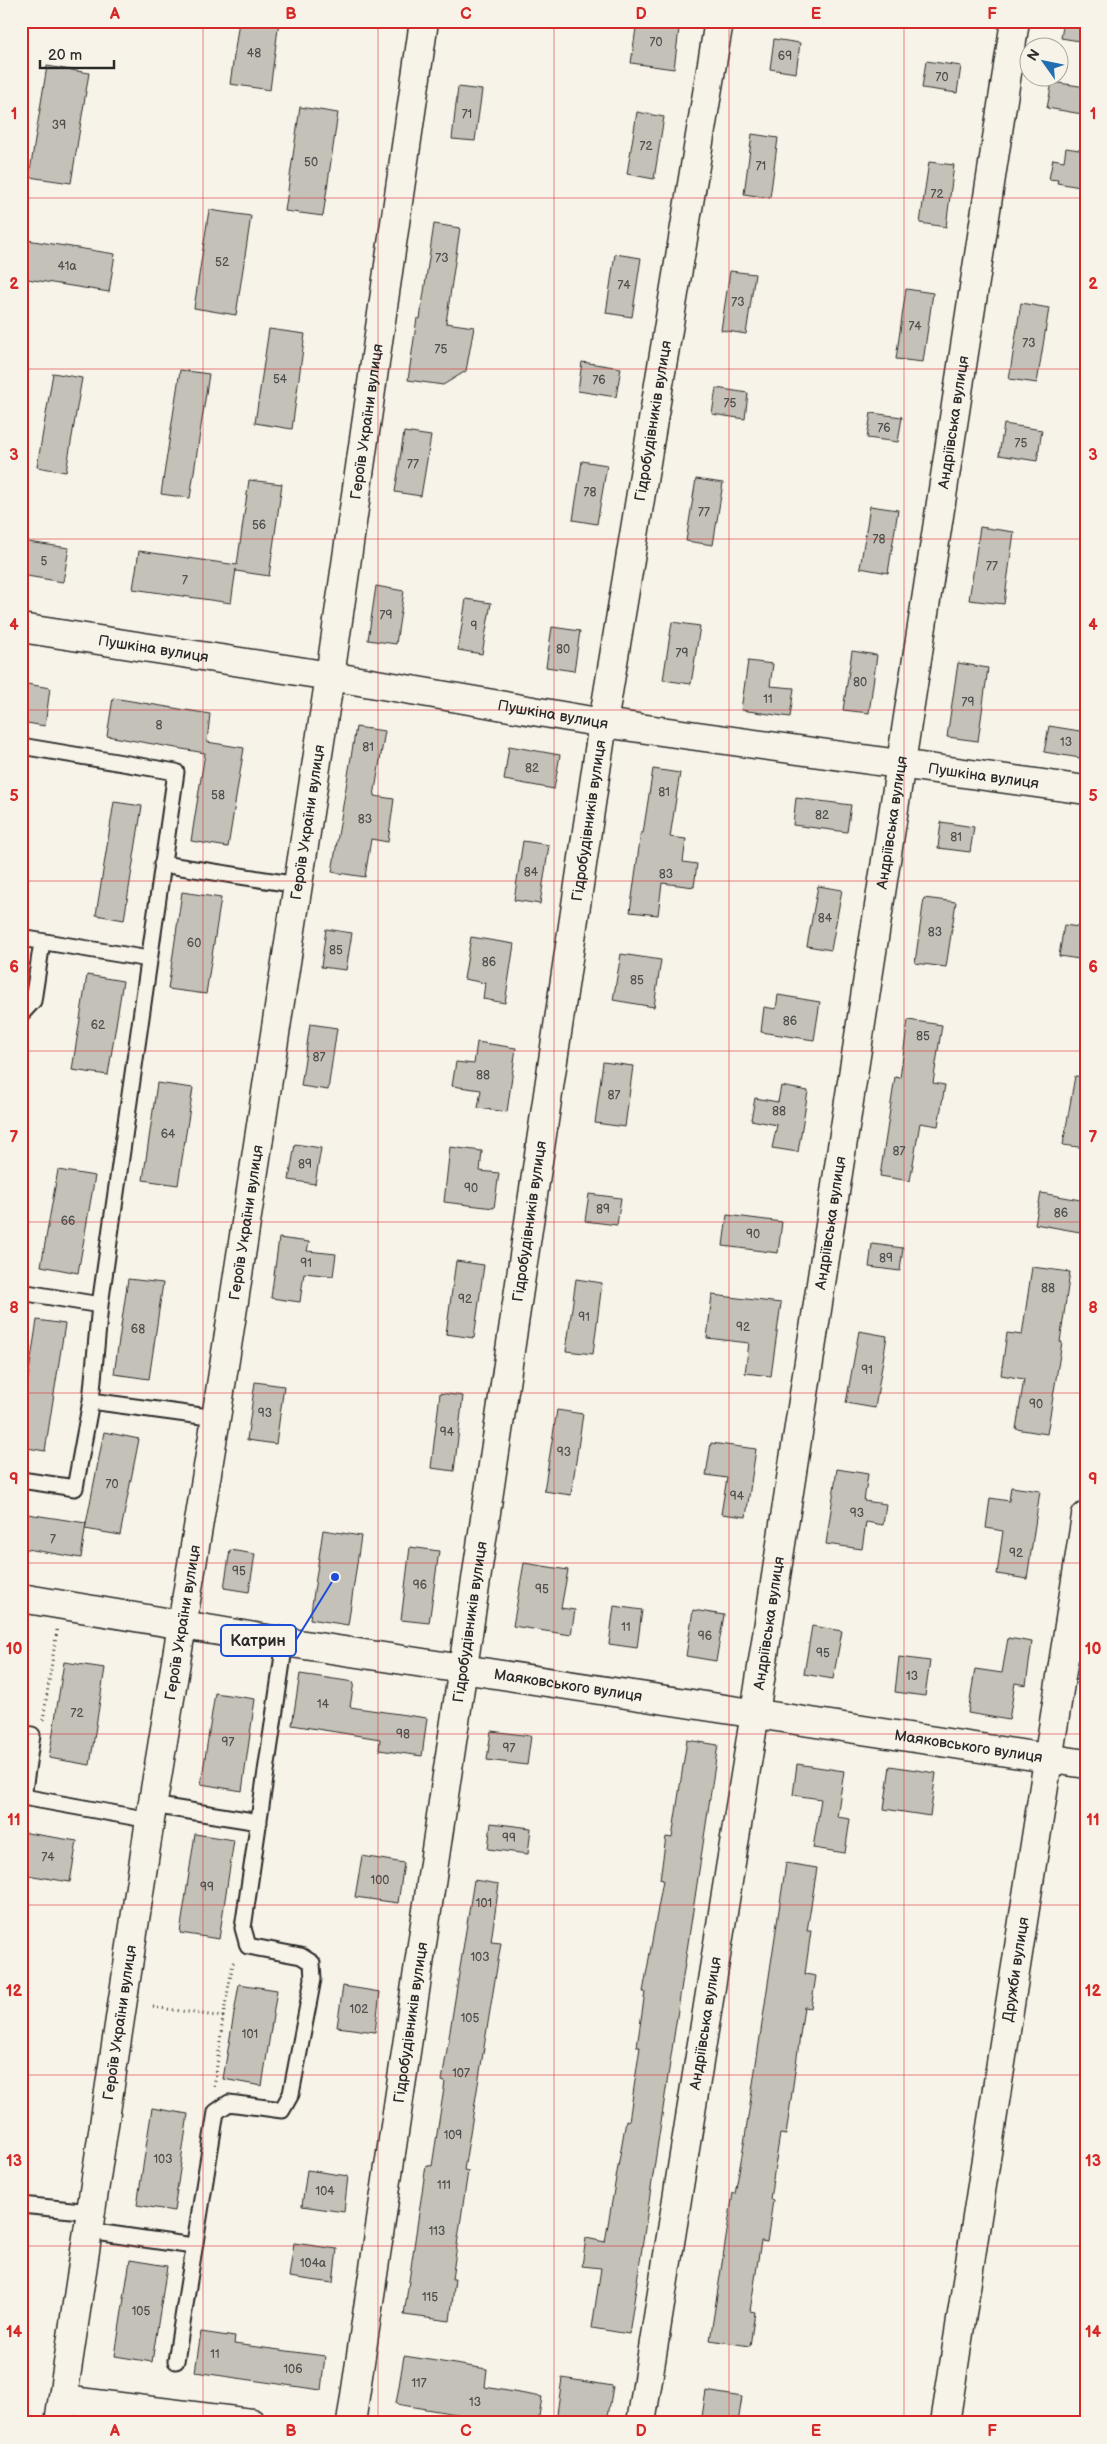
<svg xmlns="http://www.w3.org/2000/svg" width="1107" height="2444" viewBox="0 0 1107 2444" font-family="'Balsamiq Sans',sans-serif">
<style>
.building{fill:#c4c1b9;stroke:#2b2b2b}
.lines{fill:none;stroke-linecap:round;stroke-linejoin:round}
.lane-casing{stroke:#2b2b2b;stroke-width:19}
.street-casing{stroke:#2b2b2b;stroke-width:31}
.path{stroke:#2b2b2b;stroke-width:3;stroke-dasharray:1 4;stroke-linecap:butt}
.lane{stroke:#f7f3e8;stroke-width:15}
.street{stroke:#f7f3e8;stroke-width:28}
.grid{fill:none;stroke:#d62828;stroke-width:1;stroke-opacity:0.55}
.labels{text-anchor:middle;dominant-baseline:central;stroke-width:4;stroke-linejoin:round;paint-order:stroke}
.number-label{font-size:12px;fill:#51504e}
.street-label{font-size:15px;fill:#2b2b2b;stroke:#f7f3e8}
.leader{fill:none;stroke:#1d4ed8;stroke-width:2}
.callout-dot{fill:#1d4ed8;stroke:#f7f3e8;stroke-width:2}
.callout{fill:#f7f3e8;stroke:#1d4ed8;stroke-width:2}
.callout-label{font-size:16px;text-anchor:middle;font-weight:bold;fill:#2b2b2b}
.neatline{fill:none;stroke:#d62828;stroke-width:2}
.grid-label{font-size:16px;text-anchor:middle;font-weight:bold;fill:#d62828}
</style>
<rect width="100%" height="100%" fill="#f7f3e8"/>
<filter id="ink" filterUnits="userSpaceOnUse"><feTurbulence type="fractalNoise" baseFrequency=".02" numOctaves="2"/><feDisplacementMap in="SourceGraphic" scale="10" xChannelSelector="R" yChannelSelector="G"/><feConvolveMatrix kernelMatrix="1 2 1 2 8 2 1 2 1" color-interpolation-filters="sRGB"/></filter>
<g filter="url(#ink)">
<!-- building -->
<path class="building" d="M 239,21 L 279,21 L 270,90 L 230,84 Z
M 637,21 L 680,21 L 674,69 L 631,63 Z
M 1064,21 L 1086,21 L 1086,42 L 1061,38 Z
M 774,39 L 800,43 L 796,73 L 770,69 Z
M 926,61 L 961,66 L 957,93 L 922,88 Z
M 47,66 L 89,73 L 71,183 L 29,177 Z
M 1052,82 L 1086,87 L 1082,114 L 1047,108 Z
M 458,87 L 482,90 L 475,141 L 452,139 Z
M 300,107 L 338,113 L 323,216 L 285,211 Z
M 637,112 L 664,117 L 654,179 L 627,174 Z
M 752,134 L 778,138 L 770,198 L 744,194 Z
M 1066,148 L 1086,151 L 1086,188 L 1057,183 L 1058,180 L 1049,179 L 1053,159 L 1064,161 Z
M 929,162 L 954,165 L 946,227 L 920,223 Z
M 209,210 L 251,216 L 236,315 L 194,308 Z
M 434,224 L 460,228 L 446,323 L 474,327 L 466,371 L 443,385 L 408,380 L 417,318 L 420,319 Z
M 21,239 L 115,254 L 109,292 L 21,278 Z
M 615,254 L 641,258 L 632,317 L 606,313 Z
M 730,271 L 755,274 L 746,334 L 721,330 Z
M 906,289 L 933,293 L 923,362 L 896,359 Z
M 1021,303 L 1049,308 L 1037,383 L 1009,379 Z
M 269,329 L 305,334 L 292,429 L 255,423 Z
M 582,362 L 621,368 L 616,397 L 578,391 Z
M 180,370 L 209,374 L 190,498 L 161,494 Z
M 53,373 L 82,378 L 66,472 L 37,467 Z
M 716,388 L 748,393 L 745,419 L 712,414 Z
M 871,413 L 902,417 L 898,442 L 867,438 Z
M 1004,424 L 1042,430 L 1037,461 L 999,455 Z
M 404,432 L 431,436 L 421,496 L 395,492 Z
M 582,461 L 607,465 L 597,524 L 573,520 Z
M 696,479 L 723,483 L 713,545 L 686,541 Z
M 249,480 L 282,484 L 269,576 L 236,571 L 236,569 L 231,603 L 133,589 L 139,551 L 237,565 Z
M 870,506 L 898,510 L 888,573 L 860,568 Z
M 980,527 L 1014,532 L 1004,604 L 969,600 Z
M 21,541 L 69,548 L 63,582 L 21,575 Z
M 376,586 L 404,591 L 396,644 L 368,640 Z
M 466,599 L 491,603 L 482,654 L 458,650 Z
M 672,622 L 700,626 L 691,684 L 663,680 Z
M 552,627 L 580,631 L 574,671 L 546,667 Z
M 852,651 L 877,655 L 869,713 L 843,710 Z
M 748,661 L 773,664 L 770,686 L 794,688 L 790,717 L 741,710 Z
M 958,663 L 988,668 L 978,741 L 947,737 Z
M 21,683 L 50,688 L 45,726 L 21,722 Z
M 113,698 L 210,714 L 207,742 L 244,748 L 228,847 L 191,841 L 205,753 L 107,736 Z
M 1049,726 L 1086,732 L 1086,759 L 1044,752 Z
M 356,727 L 385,731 L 374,796 L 394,799 L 388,842 L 371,839 L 365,877 L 332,872 Z
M 509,746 L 560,755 L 554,789 L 504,780 Z
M 653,769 L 680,773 L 670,837 L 686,839 L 683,862 L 697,864 L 694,887 L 662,883 L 658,915 L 630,912 L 641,833 L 643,833 Z
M 796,798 L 851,805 L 847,832 L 793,825 Z
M 114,802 L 142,806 L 124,920 L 96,915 Z
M 941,822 L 974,827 L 970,852 L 938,848 Z
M 523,841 L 549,845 L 540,904 L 514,900 Z
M 818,886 L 842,890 L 831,950 L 807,946 Z
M 182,892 L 221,898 L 206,994 L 168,989 Z
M 924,898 L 956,902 L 946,967 L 915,963 Z
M 1064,925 L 1086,928 L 1086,960 L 1059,956 Z
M 326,929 L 352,933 L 346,970 L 321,967 Z
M 471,937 L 514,944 L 505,1003 L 483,999 L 485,983 L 464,979 Z
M 621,954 L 661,960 L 654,1007 L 613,1000 Z
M 87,975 L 123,981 L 108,1075 L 72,1070 Z
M 778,995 L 820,1002 L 814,1040 L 761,1032 L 764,1007 L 776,1009 Z
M 908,1020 L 942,1025 L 933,1083 L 945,1085 L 938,1126 L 920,1123 L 910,1181 L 880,1176 L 895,1077 L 900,1078 Z
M 310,1024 L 337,1028 L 328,1090 L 301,1086 Z
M 477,1042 L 516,1048 L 507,1112 L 478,1108 L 481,1090 L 452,1086 L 456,1062 L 474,1064 Z
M 603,1062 L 633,1066 L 625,1127 L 595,1123 Z
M 1075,1076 L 1086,1077 L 1086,1148 L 1063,1145 Z
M 157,1083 L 193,1088 L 178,1185 L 143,1180 Z
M 781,1086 L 808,1091 L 798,1152 L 772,1148 L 777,1125 L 751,1120 L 755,1098 L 778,1102 Z
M 295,1144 L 321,1148 L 315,1184 L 289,1180 Z
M 450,1147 L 482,1151 L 480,1171 L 499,1173 L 494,1208 L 444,1202 Z
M 58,1170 L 95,1176 L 78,1273 L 41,1266 Z
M 1041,1193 L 1086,1201 L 1080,1232 L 1035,1224 Z
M 589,1194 L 621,1198 L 617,1225 L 585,1221 Z
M 727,1215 L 782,1222 L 778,1253 L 723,1246 Z
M 279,1238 L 309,1242 L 307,1251 L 336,1254 L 333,1276 L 304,1273 L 300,1302 L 271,1298 Z
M 872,1244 L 903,1248 L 900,1271 L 869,1267 Z
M 456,1261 L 484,1265 L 474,1338 L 446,1334 Z
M 1032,1267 L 1070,1272 L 1060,1342 L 1062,1342 L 1047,1434 L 1016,1429 L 1024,1379 L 1001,1375 L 1007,1333 L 1022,1335 Z
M 128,1279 L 163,1283 L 149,1379 L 114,1374 Z
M 576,1279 L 602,1283 L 593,1354 L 566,1351 Z
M 712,1295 L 781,1303 L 771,1376 L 745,1373 L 749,1343 L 707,1338 Z
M 37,1320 L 65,1324 L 45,1451 L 21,1447 L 21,1423 Z
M 859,1331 L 887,1336 L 875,1408 L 846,1403 Z
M 255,1382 L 284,1386 L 276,1444 L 247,1440 Z
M 440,1393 L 463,1396 L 454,1471 L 431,1468 Z
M 557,1410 L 583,1414 L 571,1495 L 544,1491 Z
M 104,1432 L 139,1439 L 120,1535 L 85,1529 Z
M 711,1443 L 756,1449 L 746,1517 L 721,1514 L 727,1478 L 706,1475 Z
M 837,1469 L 868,1474 L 864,1501 L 886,1504 L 883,1525 L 866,1522 L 862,1549 L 826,1544 Z
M 1011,1487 L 1040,1491 L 1027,1579 L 997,1574 L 1003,1531 L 986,1528 L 990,1498 L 1009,1501 Z
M 21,1513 L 86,1523 L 81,1558 L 21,1548 Z
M 323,1530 L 361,1536 L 348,1625 L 310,1619 Z
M 410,1547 L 439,1551 L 429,1623 L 401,1620 Z
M 230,1550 L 255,1554 L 249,1592 L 224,1588 Z
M 524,1563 L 568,1570 L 561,1608 L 575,1610 L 571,1635 L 513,1626 Z
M 614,1606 L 642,1610 L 637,1648 L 609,1644 Z
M 693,1610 L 724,1615 L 716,1661 L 686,1656 Z
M 812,1626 L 842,1631 L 833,1679 L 804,1674 Z
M 1008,1638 L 1032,1642 L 1026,1685 L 1015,1683 L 1009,1720 L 968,1713 L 975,1669 L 1002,1673 Z
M 899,1657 L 930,1661 L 925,1696 L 895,1692 Z
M 64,1662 L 105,1668 L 90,1765 L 49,1758 Z
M 300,1674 L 354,1682 L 350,1707 L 427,1718 L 422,1756 L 379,1750 L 380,1739 L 292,1725 Z
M 215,1693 L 255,1699 L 242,1791 L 201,1784 Z
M 491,1731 L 531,1736 L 527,1765 L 487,1760 Z
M 687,1740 L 718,1745 L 629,2334 L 592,2328 L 601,2268 L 582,2266 L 586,2238 L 605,2242 L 626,2120 L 629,2121 L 640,2047 L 637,2047 L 645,1992 L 643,1992 L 663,1880 L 660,1879 L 666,1837 L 672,1838 Z
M 797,1764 L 844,1771 L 837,1817 L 850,1819 L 845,1853 L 813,1848 L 821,1799 L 793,1795 Z
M 890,1766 L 936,1773 L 930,1816 L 884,1809 Z
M 491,1823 L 531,1828 L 528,1854 L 488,1849 Z
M 21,1832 L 77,1841 L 70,1882 L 21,1874 Z
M 195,1834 L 234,1840 L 219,1939 L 180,1933 Z
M 362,1856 L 404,1863 L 398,1903 L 355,1897 Z
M 786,1863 L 817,1868 L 807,1931 L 811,1931 L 805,1974 L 816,1976 L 811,2008 L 804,2007 L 786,2135 L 780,2134 L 770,2199 L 773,2200 L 767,2242 L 761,2241 L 750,2311 L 755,2312 L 750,2346 L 710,2340 L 733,2193 L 735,2194 L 744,2144 Z
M 474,1880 L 499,1884 L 491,1942 L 501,1943 L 464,2170 L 468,2171 L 452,2279 L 455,2279 L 450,2321 L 404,2315 L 426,2165 L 432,2166 L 445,2082 L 442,2081 Z
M 239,1984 L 277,1990 L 262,2086 L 223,2079 Z
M 343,1986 L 380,1992 L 375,2032 L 337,2027 Z
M 152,2108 L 188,2114 L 174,2211 L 137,2205 Z
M 307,2170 L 348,2176 L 344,2212 L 302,2206 Z
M 294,2243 L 337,2249 L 333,2283 L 289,2277 Z
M 130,2260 L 167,2266 L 152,2362 L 115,2356 Z
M 201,2332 L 235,2337 L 234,2344 L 325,2356 L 321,2390 L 195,2372 Z
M 404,2356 L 487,2369 L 485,2387 L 542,2397 L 538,2423 L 510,2423 L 396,2404 Z
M 562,2378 L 613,2386 L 607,2422 L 557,2414 Z
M 706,2391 L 742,2397 L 738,2423 L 701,2423 Z"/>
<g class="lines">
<!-- lane casing -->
<g class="lane-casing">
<path id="lane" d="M 21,746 L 176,772 L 100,1305
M 162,864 L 298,885
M 21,938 L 149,959
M 21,1014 L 33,1001 L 42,942
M 21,1292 L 100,1305 L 91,1401 L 75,1488 L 21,1480
M 91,1401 L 216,1418
M 21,1733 L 32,1735 L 23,1797 L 150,1820
M 152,1805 L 259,1822
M 21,2205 L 92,2212
M 89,2231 L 193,2246
M 176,2361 L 216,2112 L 229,2103 L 282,2110 L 291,2094 L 313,1979 L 312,1963 L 301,1956 L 248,1946 L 243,1928 L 285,1642"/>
</g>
<!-- street casing -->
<g class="street-casing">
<g id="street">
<path id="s1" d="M 21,628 L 330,676 L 603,723 L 1086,790"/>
<path id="s2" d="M 21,1598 L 285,1642 L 1086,1764"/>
<path d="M 63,2400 L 251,2423"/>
<path id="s3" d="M 59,2423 L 150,1820 L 216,1418 L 330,676 L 424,21"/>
<path id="s4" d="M 351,2423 L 603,723 L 719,21"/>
<path id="s5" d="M 641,2423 L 755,1713 L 1015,21"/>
<path id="s6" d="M 945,2423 L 1086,1516"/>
</g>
</g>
<!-- path -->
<path class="path" d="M 43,1720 L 57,1630
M 153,2007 L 223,2017 L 214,2089
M 223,2017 L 233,1963 L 236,1960"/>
<!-- lane -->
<use href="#lane" class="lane"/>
<!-- street -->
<use href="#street" class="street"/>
</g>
</g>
<!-- grid -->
<path class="grid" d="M 203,21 L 203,2423M 378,21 L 378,2423M 554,21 L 554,2423M 729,21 L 729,2423M 904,21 L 904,2423M 21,198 L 1086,198M 21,369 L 1086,369M 21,539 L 1086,539M 21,710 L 1086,710M 21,881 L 1086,881M 21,1051 L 1086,1051M 21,1222 L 1086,1222M 21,1393 L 1086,1393M 21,1563 L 1086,1563M 21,1734 L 1086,1734M 21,1905 L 1086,1905M 21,2075 L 1086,2075M 21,2246 L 1086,2246"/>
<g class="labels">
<!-- number labels -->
<g class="number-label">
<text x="656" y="42">70</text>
<text x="254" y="53">48</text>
<text x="785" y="56">69</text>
<text x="942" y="77">70</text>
<text x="467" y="114">71</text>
<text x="59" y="125">39</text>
<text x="646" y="146">72</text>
<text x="311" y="162">50</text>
<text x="761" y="166">71</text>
<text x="937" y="194">72</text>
<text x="442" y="258">73</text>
<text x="222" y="262">52</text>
<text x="67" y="266">41а</text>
<text x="624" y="285">74</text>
<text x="738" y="302">73</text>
<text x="915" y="326">74</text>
<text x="1029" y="343">73</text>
<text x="441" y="349">75</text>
<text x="280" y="379">54</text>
<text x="599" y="380">76</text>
<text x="730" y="403">75</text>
<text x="884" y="428">76</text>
<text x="1021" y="443">75</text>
<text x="413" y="464">77</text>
<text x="590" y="492">78</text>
<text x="704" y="512">77</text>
<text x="259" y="525">56</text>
<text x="879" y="539">78</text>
<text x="44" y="561">5</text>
<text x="992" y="566">77</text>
<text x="185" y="580">7</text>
<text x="386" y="615">79</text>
<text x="474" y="626">9</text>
<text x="563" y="649">80</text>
<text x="682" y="653">79</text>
<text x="860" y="682">80</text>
<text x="768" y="699">11</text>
<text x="968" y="702">79</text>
<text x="159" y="725">8</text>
<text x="1066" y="742">13</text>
<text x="368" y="747">81</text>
<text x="532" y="768">82</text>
<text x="664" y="792">81</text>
<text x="218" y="795">58</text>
<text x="822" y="815">82</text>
<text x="365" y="819">83</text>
<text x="956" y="837">81</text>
<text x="531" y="872">84</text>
<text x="666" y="874">83</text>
<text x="825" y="918">84</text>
<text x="935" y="932">83</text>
<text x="194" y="943">60</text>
<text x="336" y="950">85</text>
<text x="489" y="962">86</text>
<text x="637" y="980">85</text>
<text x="790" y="1021">86</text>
<text x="98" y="1025">62</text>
<text x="923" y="1036">85</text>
<text x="319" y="1057">87</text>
<text x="483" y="1075">88</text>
<text x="614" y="1095">87</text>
<text x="779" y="1111">88</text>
<text x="168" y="1134">64</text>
<text x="899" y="1151">87</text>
<text x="305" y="1164">89</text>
<text x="471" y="1188">90</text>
<text x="603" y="1209">89</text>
<text x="1061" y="1213">86</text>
<text x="68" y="1221">66</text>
<text x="753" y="1234">90</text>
<text x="886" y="1258">89</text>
<text x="306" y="1263">91</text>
<text x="1048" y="1288">88</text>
<text x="465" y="1299">92</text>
<text x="584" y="1317">91</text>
<text x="743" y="1327">92</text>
<text x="138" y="1329">68</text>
<text x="867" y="1370">91</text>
<text x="1036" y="1404">90</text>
<text x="265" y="1413">93</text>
<text x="447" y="1432">94</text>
<text x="564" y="1452">93</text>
<text x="112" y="1484">70</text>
<text x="737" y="1496">94</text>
<text x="857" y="1513">93</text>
<text x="53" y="1539">7</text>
<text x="1016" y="1553">92</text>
<text x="239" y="1571">95</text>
<text x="420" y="1585">96</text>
<text x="542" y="1589">95</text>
<text x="626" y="1627">11</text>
<text x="705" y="1636">96</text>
<text x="823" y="1653">95</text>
<text x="912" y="1676">13</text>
<text x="323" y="1704">14</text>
<text x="77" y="1713">72</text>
<text x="403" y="1734">98</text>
<text x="228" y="1742">97</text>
<text x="509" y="1748">97</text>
<text x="509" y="1838">99</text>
<text x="48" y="1857">74</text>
<text x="380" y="1880">100</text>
<text x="207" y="1887">99</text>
<text x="484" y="1903">101</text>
<text x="480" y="1957">103</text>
<text x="359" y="2009">102</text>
<text x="470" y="2018">105</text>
<text x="250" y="2034">101</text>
<text x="461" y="2073">107</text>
<text x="453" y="2135">109</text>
<text x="163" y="2159">103</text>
<text x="444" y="2185">111</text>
<text x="325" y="2191">104</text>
<text x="437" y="2231">113</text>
<text x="313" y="2263">104а</text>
<text x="430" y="2297">115</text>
<text x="141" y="2311">105</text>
<text x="215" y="2354">11</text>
<text x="293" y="2369">106</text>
<text x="419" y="2383">117</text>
<text x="475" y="2402">13</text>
</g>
<!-- street labels -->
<g class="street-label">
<text stroke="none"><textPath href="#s4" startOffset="2025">Гідробудівників вулиця</textPath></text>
<text stroke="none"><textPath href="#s3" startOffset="2025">Героїв України вулиця</textPath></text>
<text stroke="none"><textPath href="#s5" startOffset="2025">Андріївська вулиця</textPath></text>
<text stroke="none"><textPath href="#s1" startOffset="134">Пушкіна вулиця</textPath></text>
<text stroke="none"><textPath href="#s1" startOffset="539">Пушкіна вулиця</textPath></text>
<text stroke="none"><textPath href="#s1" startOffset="974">Пушкіна вулиця</textPath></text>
<text stroke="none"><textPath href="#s4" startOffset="1620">Гідробудівників вулиця</textPath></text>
<text stroke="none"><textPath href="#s3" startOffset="1620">Героїв України вулиця</textPath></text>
<text stroke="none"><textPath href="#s5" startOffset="1620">Андріївська вулиця</textPath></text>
<text stroke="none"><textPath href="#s4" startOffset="1215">Гідробудівників вулиця</textPath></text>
<text stroke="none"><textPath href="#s5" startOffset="1215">Андріївська вулиця</textPath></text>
<text stroke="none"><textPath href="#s3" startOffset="1215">Героїв України вулиця</textPath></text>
<text stroke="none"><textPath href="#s4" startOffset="810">Гідробудівників вулиця</textPath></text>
<text stroke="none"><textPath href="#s3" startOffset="810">Героїв України вулиця</textPath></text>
<text stroke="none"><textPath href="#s5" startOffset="810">Андріївська вулиця</textPath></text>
<text stroke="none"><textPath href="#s2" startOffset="554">Маяковського вулиця</textPath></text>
<text stroke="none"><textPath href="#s2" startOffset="959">Маяковського вулиця</textPath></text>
<text stroke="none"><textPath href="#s6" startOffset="459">Дружби вулиця</textPath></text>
<text stroke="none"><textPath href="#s4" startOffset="405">Гідробудівників вулиця</textPath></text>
<text stroke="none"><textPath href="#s3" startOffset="405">Героїв України вулиця</textPath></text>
<text stroke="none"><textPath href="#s5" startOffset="405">Андріївська вулиця</textPath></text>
</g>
</g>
<!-- callouts -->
<path class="leader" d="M335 1577L296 1640"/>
<circle class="callout-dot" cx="335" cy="1577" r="5"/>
<rect class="callout" x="221" y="1625" width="75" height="31" rx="5"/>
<g class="callout-label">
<text x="258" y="1646">Катрин</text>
</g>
<!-- margin -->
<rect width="1107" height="2444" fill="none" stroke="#f7f3e8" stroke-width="55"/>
<!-- north arrow -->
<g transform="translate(1044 62) rotate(303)"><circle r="24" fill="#f7f3e8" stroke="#a5a39c"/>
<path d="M0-4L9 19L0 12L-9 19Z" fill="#1f6fb2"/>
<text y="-8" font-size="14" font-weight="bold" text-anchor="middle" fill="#2b2b2b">N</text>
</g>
<!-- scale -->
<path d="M40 60v8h74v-8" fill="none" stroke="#2b2b2b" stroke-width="2.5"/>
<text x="48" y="60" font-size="15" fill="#2b2b2b" stroke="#f7f3e8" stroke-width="4" paint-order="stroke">20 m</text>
<rect x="28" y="28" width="1052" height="2388" class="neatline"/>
<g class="grid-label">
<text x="115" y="19">A</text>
<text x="291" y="19">B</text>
<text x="466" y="19">C</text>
<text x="641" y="19">D</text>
<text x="816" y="19">E</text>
<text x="992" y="19">F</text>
<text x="14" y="119">1</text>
<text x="1093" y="119">1</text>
<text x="14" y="289">2</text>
<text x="1093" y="289">2</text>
<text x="14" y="460">3</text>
<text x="1093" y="460">3</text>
<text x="14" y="630">4</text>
<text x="1093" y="630">4</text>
<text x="14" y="801">5</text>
<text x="1093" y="801">5</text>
<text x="14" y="972">6</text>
<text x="1093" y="972">6</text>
<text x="14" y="1142">7</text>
<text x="1093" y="1142">7</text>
<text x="14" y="1313">8</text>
<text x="1093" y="1313">8</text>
<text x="14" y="1484">9</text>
<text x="1093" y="1484">9</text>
<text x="14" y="1654">10</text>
<text x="1093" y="1654">10</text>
<text x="14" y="1825">11</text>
<text x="1093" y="1825">11</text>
<text x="14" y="1996">12</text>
<text x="1093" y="1996">12</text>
<text x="14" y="2166">13</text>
<text x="1093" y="2166">13</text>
<text x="14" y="2337">14</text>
<text x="1093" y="2337">14</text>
<text x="115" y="2436">A</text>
<text x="291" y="2436">B</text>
<text x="466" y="2436">C</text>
<text x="641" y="2436">D</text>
<text x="816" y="2436">E</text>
<text x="992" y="2436">F</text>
</g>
</svg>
